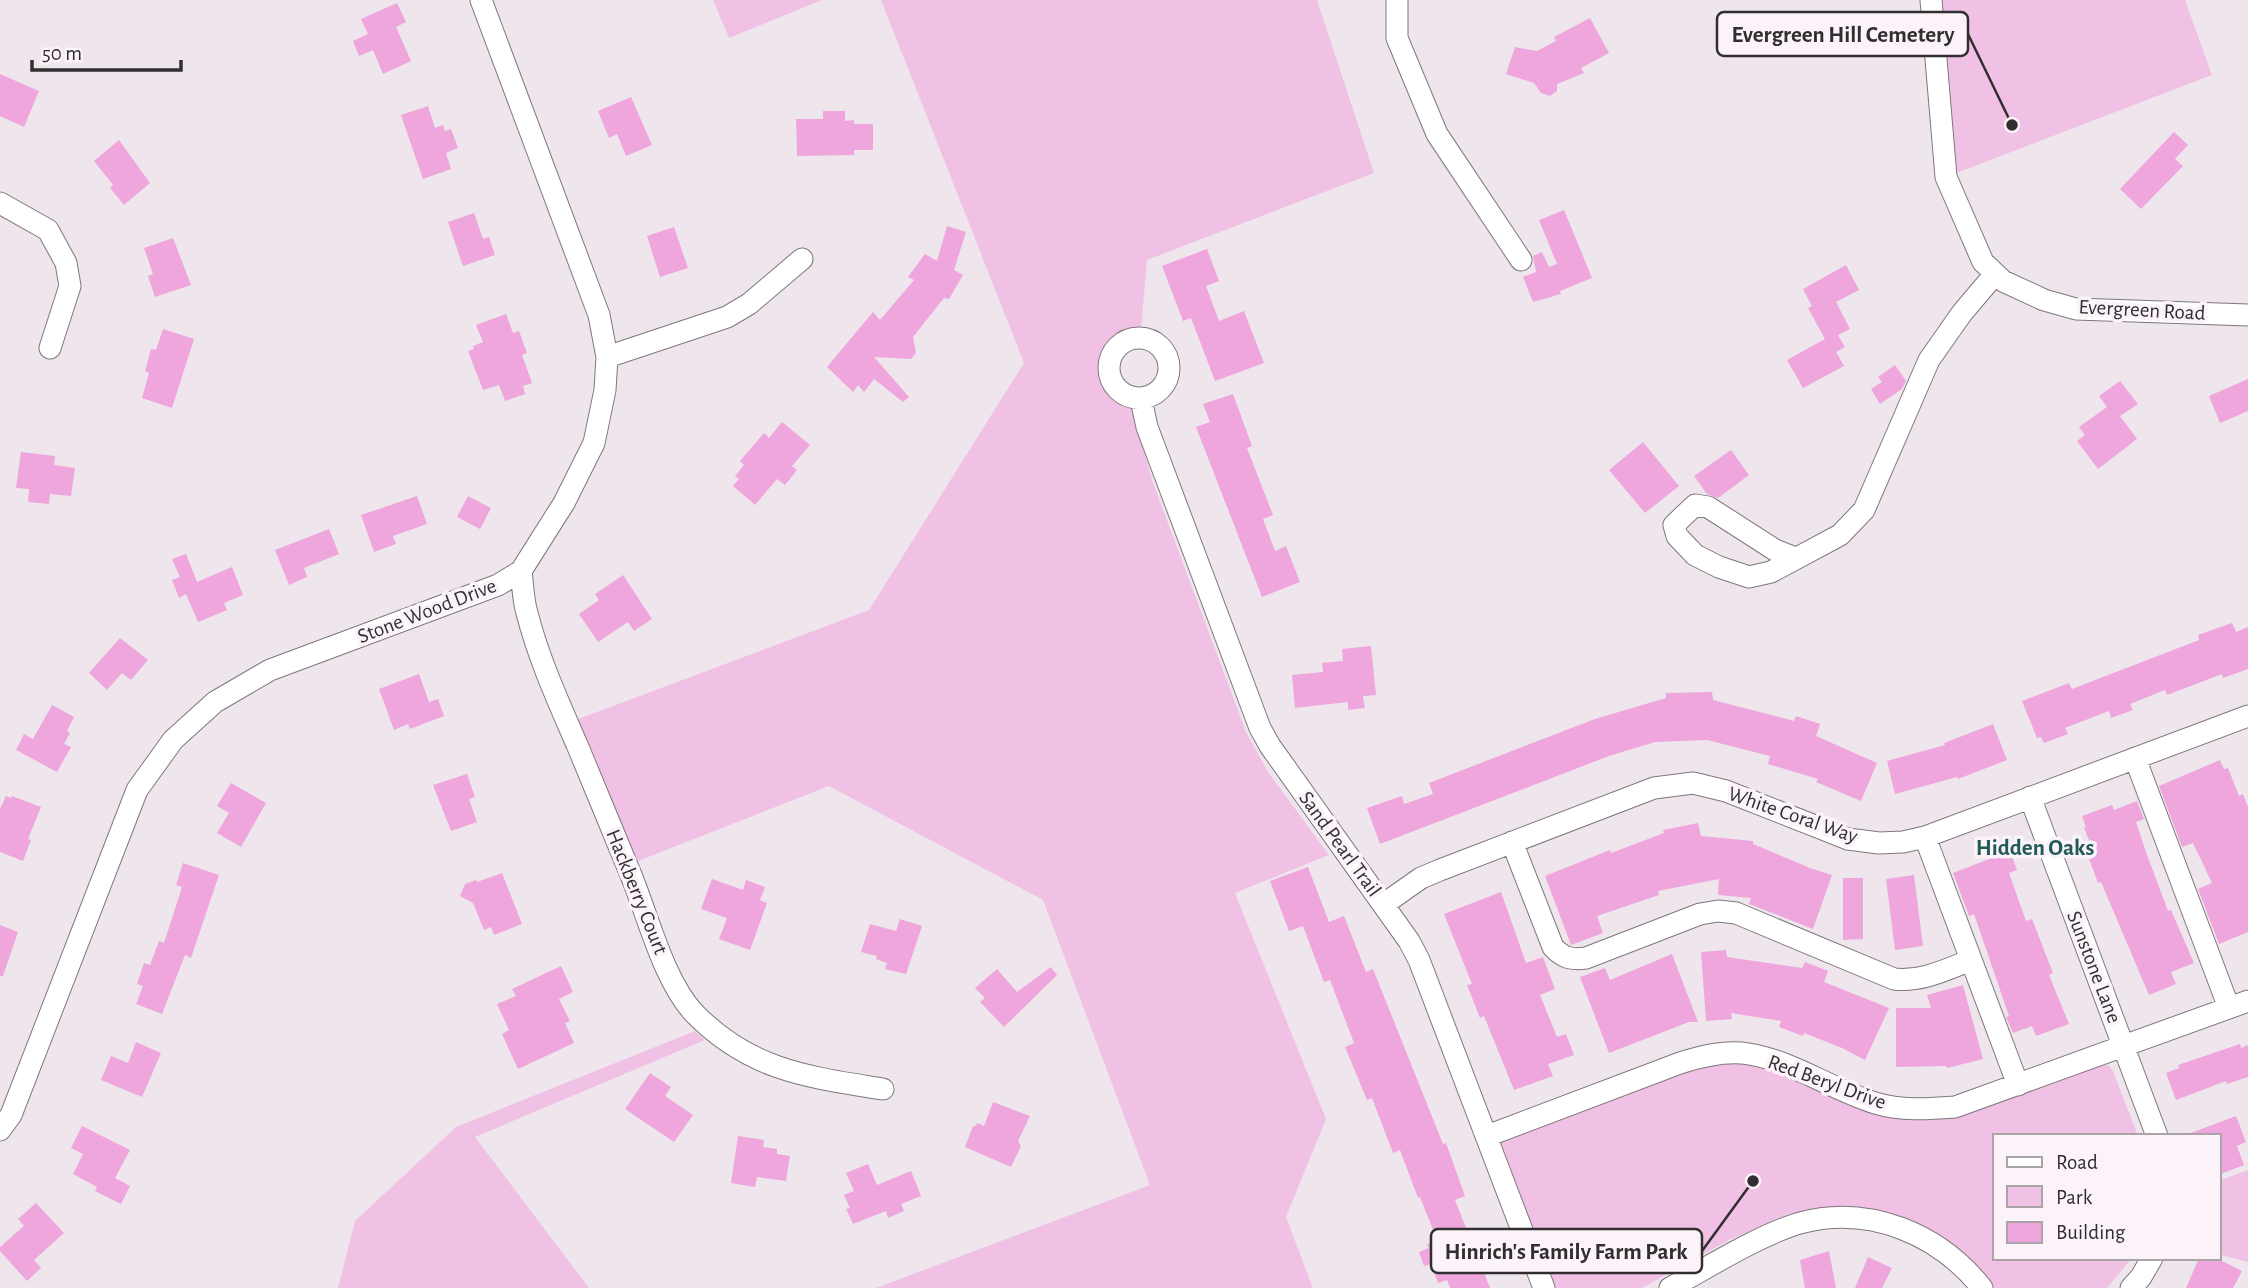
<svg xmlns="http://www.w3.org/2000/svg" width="2248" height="1288" viewBox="0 0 2248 1288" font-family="'Alegreya Sans',sans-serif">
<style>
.green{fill:#f1c1e5}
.building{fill:#eea6dd}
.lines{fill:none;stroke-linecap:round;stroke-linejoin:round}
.minor-casing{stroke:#7e777c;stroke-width:23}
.minor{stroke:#fff;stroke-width:21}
.labels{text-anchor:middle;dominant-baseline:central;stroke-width:7;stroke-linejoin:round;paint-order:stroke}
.street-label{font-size:21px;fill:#312e30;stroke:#fbf3f9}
.neighbourhood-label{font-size:23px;font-weight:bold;fill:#215b56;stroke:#fbf3f9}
.leader{fill:none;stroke:#312e30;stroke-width:2.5}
.callout-dot{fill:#312e30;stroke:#fbf3f9;stroke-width:2.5}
.callout{fill:#fbf3f9;stroke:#312e30;stroke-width:2.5}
.callout-label{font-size:23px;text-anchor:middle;font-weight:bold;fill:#312e30}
</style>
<rect width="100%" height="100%" fill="#eee6ec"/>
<!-- green -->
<path class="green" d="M 713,0 L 822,0 L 729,38 Z
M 881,0 L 1317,0 L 1374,173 L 1147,260 L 1141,330 C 1132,331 1122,333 1114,338 C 1097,350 1092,376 1106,392 C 1113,400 1125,402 1133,410 L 1152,480 L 1246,732 L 1268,772 L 1329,855 L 1235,893 L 1326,1119 L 1286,1217 L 1313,1288 L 876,1288 L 1150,1185 L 1043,900 L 829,786 L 633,863 L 573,721 L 869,610 L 1024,363 Z
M 1931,0 L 2185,0 L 2212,75 L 1946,177 Z
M 695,1031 L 705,1040 L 475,1137 L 589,1288 L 338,1288 L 355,1221 L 456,1127 Z
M 1719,1062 C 1806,1064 1870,1137 1964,1114 L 2099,1064 L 2108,1065 L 2113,1071 L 2138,1136 L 1994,1136 L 1994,1258 L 2132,1258 L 2107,1288 L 1989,1288 L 1946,1241 L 1918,1224 L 1887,1215 L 1853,1208 L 1818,1208 L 1788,1214 L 1731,1239 L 1642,1288 L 1553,1288 L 1500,1146 L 1502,1141 L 1688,1070 Z
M 2248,1170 L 2248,1262 L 2218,1254 L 2218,1181 Z"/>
<!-- building -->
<path class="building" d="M 397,3 L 406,22 L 396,27 L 411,61 L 383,74 L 373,50 L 359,56 L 353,41 L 368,34 L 361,19 Z
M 1590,18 L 1609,53 L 1581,68 L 1584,73 L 1557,84 L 1557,91 L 1550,96 L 1541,93 L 1534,83 L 1506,74 L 1515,47 L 1537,51 L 1556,41 L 1554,37 Z
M 0,74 L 39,91 L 24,127 L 0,116 Z
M 631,97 L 652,145 L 626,156 L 617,134 L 609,138 L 598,111 Z
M 428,106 L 435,128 L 443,125 L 445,131 L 451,129 L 458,148 L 446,153 L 451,169 L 423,179 L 401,115 Z
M 823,111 L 845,111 L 845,121 L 854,120 L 854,124 L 873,124 L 873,150 L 854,150 L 854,155 L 797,156 L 796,119 L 823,119 Z
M 2174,132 L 2188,145 L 2175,159 L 2183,166 L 2141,209 L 2120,189 Z
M 119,140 L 150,183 L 124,205 L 110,188 L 113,185 L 94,161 Z
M 1564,210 L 1592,278 L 1560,291 L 1561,294 L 1533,302 L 1523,277 L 1536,272 L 1533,256 L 1542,252 L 1549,267 L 1557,264 L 1539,220 Z
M 474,213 L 483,239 L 489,237 L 495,255 L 463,266 L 448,222 Z
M 947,226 L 966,232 L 954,270 L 963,275 L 949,299 L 944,298 L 913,337 L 916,353 L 911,359 L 874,357 L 909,397 L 903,402 L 874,379 L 864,392 L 858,385 L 853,392 L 827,367 L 873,312 L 880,320 L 914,280 L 908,277 L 925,254 L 937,261 Z
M 674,227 L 688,268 L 660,277 L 647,236 Z
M 173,238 L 191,285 L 155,297 L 148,276 L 153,274 L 144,248 Z
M 1207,249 L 1219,281 L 1206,286 L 1219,321 L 1244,311 L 1264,363 L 1215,381 L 1191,318 L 1183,321 L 1162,266 Z
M 1846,265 L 1859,290 L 1836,302 L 1850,329 L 1838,335 L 1845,347 L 1836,352 L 1844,366 L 1803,388 L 1787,360 L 1825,339 L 1808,308 L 1812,306 L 1803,289 Z
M 506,314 L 513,333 L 519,331 L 527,353 L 522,355 L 532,383 L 523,386 L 525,394 L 505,401 L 499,385 L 483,390 L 468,351 L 474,349 L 473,346 L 483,342 L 476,325 Z
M 163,329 L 194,339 L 172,408 L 142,398 L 149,373 L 145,371 L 151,349 L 156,350 Z
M 1895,365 L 1906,381 L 1902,389 L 1880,404 L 1871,389 L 1882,382 L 1878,377 Z
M 2248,379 L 2248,411 L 2220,423 L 2209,396 Z
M 2120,381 L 2138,404 L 2120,416 L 2137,439 L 2098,469 L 2077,441 L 2085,435 L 2079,427 L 2107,407 L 2099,396 Z
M 1233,394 L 1252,446 L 1247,448 L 1273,515 L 1263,519 L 1275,551 L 1286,546 L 1300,582 L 1262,597 L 1196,427 L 1210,422 L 1203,404 Z
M 782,422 L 810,445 L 792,466 L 797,470 L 785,485 L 777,479 L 755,505 L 733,486 L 739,479 L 735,476 L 744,465 L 740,461 L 764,433 L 769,438 Z
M 1643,442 L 1679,486 L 1645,513 L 1609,470 Z
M 1731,450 L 1749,475 L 1718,498 L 1707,494 L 1694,476 Z
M 21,452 L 55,456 L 54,465 L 75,468 L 71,496 L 50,494 L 49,504 L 28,502 L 29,489 L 16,488 Z
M 417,496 L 427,524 L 393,536 L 396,544 L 374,552 L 361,515 Z
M 468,496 L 491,508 L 480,529 L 457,517 Z
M 329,529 L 339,554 L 304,568 L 307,577 L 289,585 L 275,550 Z
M 186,554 L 197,582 L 232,567 L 243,595 L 224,603 L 227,610 L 198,622 L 186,594 L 179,598 L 172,580 L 180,577 L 172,559 Z
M 623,575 L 652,619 L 634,631 L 628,622 L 598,642 L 579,614 L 599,600 L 595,594 Z
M 2232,623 L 2236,632 L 2248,627 L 2248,669 L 2223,678 L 2222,674 L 2167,695 L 2165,690 L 2130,704 L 2133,710 L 2111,718 L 2109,711 L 2065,728 L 2068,734 L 2044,743 L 2041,737 L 2037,738 L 2022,701 L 2069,683 L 2072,689 L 2199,640 L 2198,635 Z
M 120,638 L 148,660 L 131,680 L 122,673 L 107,690 L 89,673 Z
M 1371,646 L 1376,695 L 1363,696 L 1365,708 L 1348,710 L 1348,702 L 1295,708 L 1292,675 L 1323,672 L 1322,663 L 1343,661 L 1342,649 Z
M 419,674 L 429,702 L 438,699 L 444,716 L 410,729 L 408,724 L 394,730 L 379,689 Z
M 1712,692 L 1713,700 L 1794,721 L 1796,716 L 1820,724 L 1816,736 L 1877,763 L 1861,801 L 1816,782 L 1818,779 L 1768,764 L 1770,756 L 1707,740 L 1655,742 L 1609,756 L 1380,844 L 1367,808 L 1402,796 L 1404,804 L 1433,794 L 1429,783 L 1595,719 L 1666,698 L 1666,693 Z
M 52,705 L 74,717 L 67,731 L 70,733 L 64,744 L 71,747 L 57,772 L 16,750 L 24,734 L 33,739 Z
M 1993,724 L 2007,760 L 1958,779 L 1957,777 L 1895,794 L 1887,761 L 1945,745 L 1944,743 Z
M 2220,760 L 2224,769 L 2228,768 L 2239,796 L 2243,794 L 2248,807 L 2248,932 L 2219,944 L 2198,889 L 2212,883 L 2193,843 L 2182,847 L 2159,786 Z
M 467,774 L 475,797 L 469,799 L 477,822 L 451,831 L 433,785 Z
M 231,783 L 266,803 L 241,847 L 217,833 L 229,813 L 217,806 Z
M 6,796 L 11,798 L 12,796 L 41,807 L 28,839 L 31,840 L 23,861 L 0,852 L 0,809 Z
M 2137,801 L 2144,819 L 2136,822 L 2146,852 L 2168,911 L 2171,910 L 2194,963 L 2171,972 L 2176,984 L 2149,995 L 2101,882 L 2098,883 L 2088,856 L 2095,854 L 2084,828 L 2086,827 L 2082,816 L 2112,805 L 2114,810 Z
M 1698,823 L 1701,836 L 1753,841 L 1753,844 L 1810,868 L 1832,875 L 1813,929 L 1749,904 L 1751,898 L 1718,895 L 1719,879 L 1658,891 L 1659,895 L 1597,916 L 1603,933 L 1571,945 L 1545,876 L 1610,850 L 1611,853 L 1664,833 L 1663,830 Z
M 2010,851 L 2017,870 L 2009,873 L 2026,921 L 2032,919 L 2053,973 L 2049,975 L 2069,1024 L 2036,1036 L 2032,1026 L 2013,1033 L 2006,1017 L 2009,1016 L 1974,914 L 1969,916 L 1953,873 Z
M 183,863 L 219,875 L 191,958 L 185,955 L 162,1014 L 136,1004 L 143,986 L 137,984 L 144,963 L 150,965 L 159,941 L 164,943 L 182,887 L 176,885 Z
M 1308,867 L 1329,922 L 1344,916 L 1366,972 L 1373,969 L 1443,1144 L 1446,1143 L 1465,1196 L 1455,1200 L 1490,1288 L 1450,1288 L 1447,1280 L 1438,1283 L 1431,1264 L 1424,1266 L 1419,1252 L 1429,1248 L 1427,1244 L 1437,1240 L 1420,1197 L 1418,1198 L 1400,1150 L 1393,1153 L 1372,1098 L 1367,1100 L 1345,1047 L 1354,1043 L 1330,980 L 1324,982 L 1303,926 L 1289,931 L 1270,881 Z
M 502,873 L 522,924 L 494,935 L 491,927 L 484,930 L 473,903 L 460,896 L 465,884 L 476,880 L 477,882 Z
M 1914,875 L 1923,946 L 1895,950 L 1886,879 Z
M 1843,878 L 1863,878 L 1863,939 L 1843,940 Z
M 712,879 L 743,890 L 746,880 L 765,887 L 760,900 L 767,903 L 750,950 L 719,939 L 727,918 L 701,909 Z
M 1501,892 L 1526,963 L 1543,957 L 1555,989 L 1540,995 L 1557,1037 L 1566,1034 L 1574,1055 L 1548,1064 L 1553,1076 L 1514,1090 L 1484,1016 L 1480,1018 L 1467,985 L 1472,984 L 1444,914 Z
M 900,919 L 922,926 L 906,974 L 885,969 L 887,963 L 876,959 L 877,956 L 861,952 L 870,924 L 896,931 Z
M 0,925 L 18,932 L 3,976 L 0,976 Z
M 1726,950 L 1727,957 L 1802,968 L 1805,962 L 1828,971 L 1824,982 L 1889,1008 L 1865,1060 L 1842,1048 L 1804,1033 L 1803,1036 L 1779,1027 L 1781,1021 L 1731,1013 L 1732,1019 L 1706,1021 L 1701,952 Z
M 1672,954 L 1698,1022 L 1689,1022 L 1609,1053 L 1580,977 L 1605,968 L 1610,980 Z
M 561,966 L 573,992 L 559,999 L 570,1021 L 565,1023 L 574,1043 L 518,1069 L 502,1034 L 509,1030 L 497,1004 L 516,996 L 512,989 Z
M 1051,967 L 1057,975 L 1004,1027 L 980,1002 L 985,998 L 975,988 L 997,969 L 1017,992 Z
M 1963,985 L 1983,1059 L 1947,1068 L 1946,1066 L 1896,1067 L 1896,1008 L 1931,1008 L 1927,995 Z
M 136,1042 L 161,1053 L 142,1097 L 101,1080 L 111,1056 L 128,1063 Z
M 2240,1044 L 2241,1048 L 2248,1045 L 2248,1077 L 2227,1084 L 2226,1081 L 2176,1100 L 2166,1073 L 2179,1068 L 2178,1065 Z
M 650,1073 L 671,1087 L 665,1096 L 693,1115 L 674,1142 L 625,1109 Z
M 993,1102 L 1030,1116 L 1018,1141 L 1021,1146 L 1011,1167 L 965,1147 L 973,1126 L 976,1126 L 977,1123 L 984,1126 Z
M 2236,1116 L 2246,1142 L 2237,1146 L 2244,1165 L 2218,1175 L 2218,1136 L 2188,1134 Z
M 82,1126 L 130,1150 L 115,1178 L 130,1186 L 121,1204 L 95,1191 L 97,1187 L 73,1174 L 83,1154 L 71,1148 Z
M 738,1136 L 764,1140 L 763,1147 L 777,1149 L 777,1154 L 790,1156 L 786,1181 L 757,1177 L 755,1187 L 731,1183 Z
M 868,1164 L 877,1185 L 911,1171 L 921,1196 L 901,1204 L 904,1211 L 888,1218 L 886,1211 L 853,1224 L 846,1209 L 850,1208 L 844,1195 L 854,1191 L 846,1173 Z
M 36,1203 L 64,1233 L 34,1260 L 41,1268 L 27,1281 L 0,1251 L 0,1247 L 24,1226 L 18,1219 Z
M 1829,1251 L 1836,1288 L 1805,1288 L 1800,1260 Z
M 1868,1257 L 1892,1268 L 1882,1288 L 1855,1288 Z
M 2199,1258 L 2216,1258 L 2242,1271 L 2233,1288 L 2186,1288 Z"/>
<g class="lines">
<!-- minor casing -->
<g class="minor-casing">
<path id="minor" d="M 1397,0 L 1397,38 L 1437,134 L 1521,260
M 1931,0 L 1946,177 L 1983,262 L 2003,281 L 2044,300 L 2076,309 L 2248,315
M 0,203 L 48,230 L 66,263 L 70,286 L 50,348
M1109 368a30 30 0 1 1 60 0a30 30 0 1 1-60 0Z
M 607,357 L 727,317 L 749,304 L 802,259
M 1141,399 L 1147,427 L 1260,728 L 1270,746 L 1409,941 L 1419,960 L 1544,1288
M 1795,558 L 1775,550 L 1708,507 L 1695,505 L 1674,525 L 1677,536 L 1695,555 L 1719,567 L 1749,577 L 1771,572 L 1840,535 L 1864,510 L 1929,360 L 1962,313 L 1995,274
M 521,571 C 523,585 523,600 527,613 C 539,660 559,703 578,747 C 596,790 613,832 631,875 C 648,916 664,982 695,1014 C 751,1071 809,1077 883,1089
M 2135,758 L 2229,1008
M 2030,797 L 2157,1136
M 1925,837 L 2018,1085
M 1512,842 L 1553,947 C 1563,958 1571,960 1586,958 L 1700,914 L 1718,911 L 1736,913 L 1894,979 C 1922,982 1945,970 1971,960
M 1384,904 L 1421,878 L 1440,870 L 1654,788 L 1693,783 L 1726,791 L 1848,839 L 1879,843 L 1903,842 L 1925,837 L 2248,716
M 0,1130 L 11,1115 L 137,790 L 173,740 L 215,702 L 270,670 L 498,585 L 521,571 L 564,503 L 594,443 L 605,390 L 607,357 L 599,315 L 481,0
M 1487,1136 L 1680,1063 C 1702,1056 1726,1050 1749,1054 C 1792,1061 1833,1090 1875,1103 C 1901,1111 1928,1109 1955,1107 L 2248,1001
M 1670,1288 C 1709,1267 1759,1235 1800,1223 C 1869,1204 1939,1234 1982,1288
M 2131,1288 L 2141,1277 L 2152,1258"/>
</g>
<!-- minor -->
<use href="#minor" class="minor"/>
</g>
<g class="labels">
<!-- street labels -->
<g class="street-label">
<text transform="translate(2142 310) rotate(3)">Evergreen Road</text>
<text transform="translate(427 611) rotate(-21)">Stone Wood Drive</text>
<text transform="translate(1793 815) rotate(19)">White Coral Way</text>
<text transform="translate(1340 844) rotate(54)">Sand Pearl Trail</text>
<text transform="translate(637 892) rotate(68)">Hackberry Court</text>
<text transform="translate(2094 967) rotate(69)">Sunstone Lane</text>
<text transform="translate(1827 1082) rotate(20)">Red Beryl Drive</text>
</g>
<!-- neighbourhood labels -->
<g class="neighbourhood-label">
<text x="2035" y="848">Hidden Oaks</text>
</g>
</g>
<!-- callouts -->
<path class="leader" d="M2012 125L1968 34M1753 1181L1702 1251"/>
<g class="callout-dot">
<circle cx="2012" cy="125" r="7"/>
<circle cx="1753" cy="1181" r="7"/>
</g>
<g class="callout">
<rect x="1717" y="12" width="251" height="44" rx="7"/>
<rect x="1431" y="1229" width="271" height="44" rx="7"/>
</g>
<g class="callout-label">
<text x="1843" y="42">Evergreen Hill Cemetery</text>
<text x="1566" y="1259">Hinrich's Family Farm Park</text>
</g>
<!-- legend -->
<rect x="1993" y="1134" width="228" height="126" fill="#fbf3f9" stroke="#aaa4a9" stroke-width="2"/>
<rect x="2007" y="1157" width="35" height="10" fill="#ffffff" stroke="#aaa4a9" stroke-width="2"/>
<text x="2056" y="1169" font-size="21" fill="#312e30">Road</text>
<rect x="2007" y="1186" width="35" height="21" fill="#f1c1e5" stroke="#aaa4a9" stroke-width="2"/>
<text x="2056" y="1204" font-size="21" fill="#312e30">Park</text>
<rect x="2007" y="1222" width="35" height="21" fill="#eea6dd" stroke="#aaa4a9" stroke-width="2"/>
<text x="2056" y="1239" font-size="21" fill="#312e30">Building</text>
<!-- scale -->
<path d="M32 60v10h149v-10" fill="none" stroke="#312e30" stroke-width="3.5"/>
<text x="42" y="60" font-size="21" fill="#312e30" stroke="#fbf3f9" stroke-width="5" paint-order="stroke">50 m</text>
</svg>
